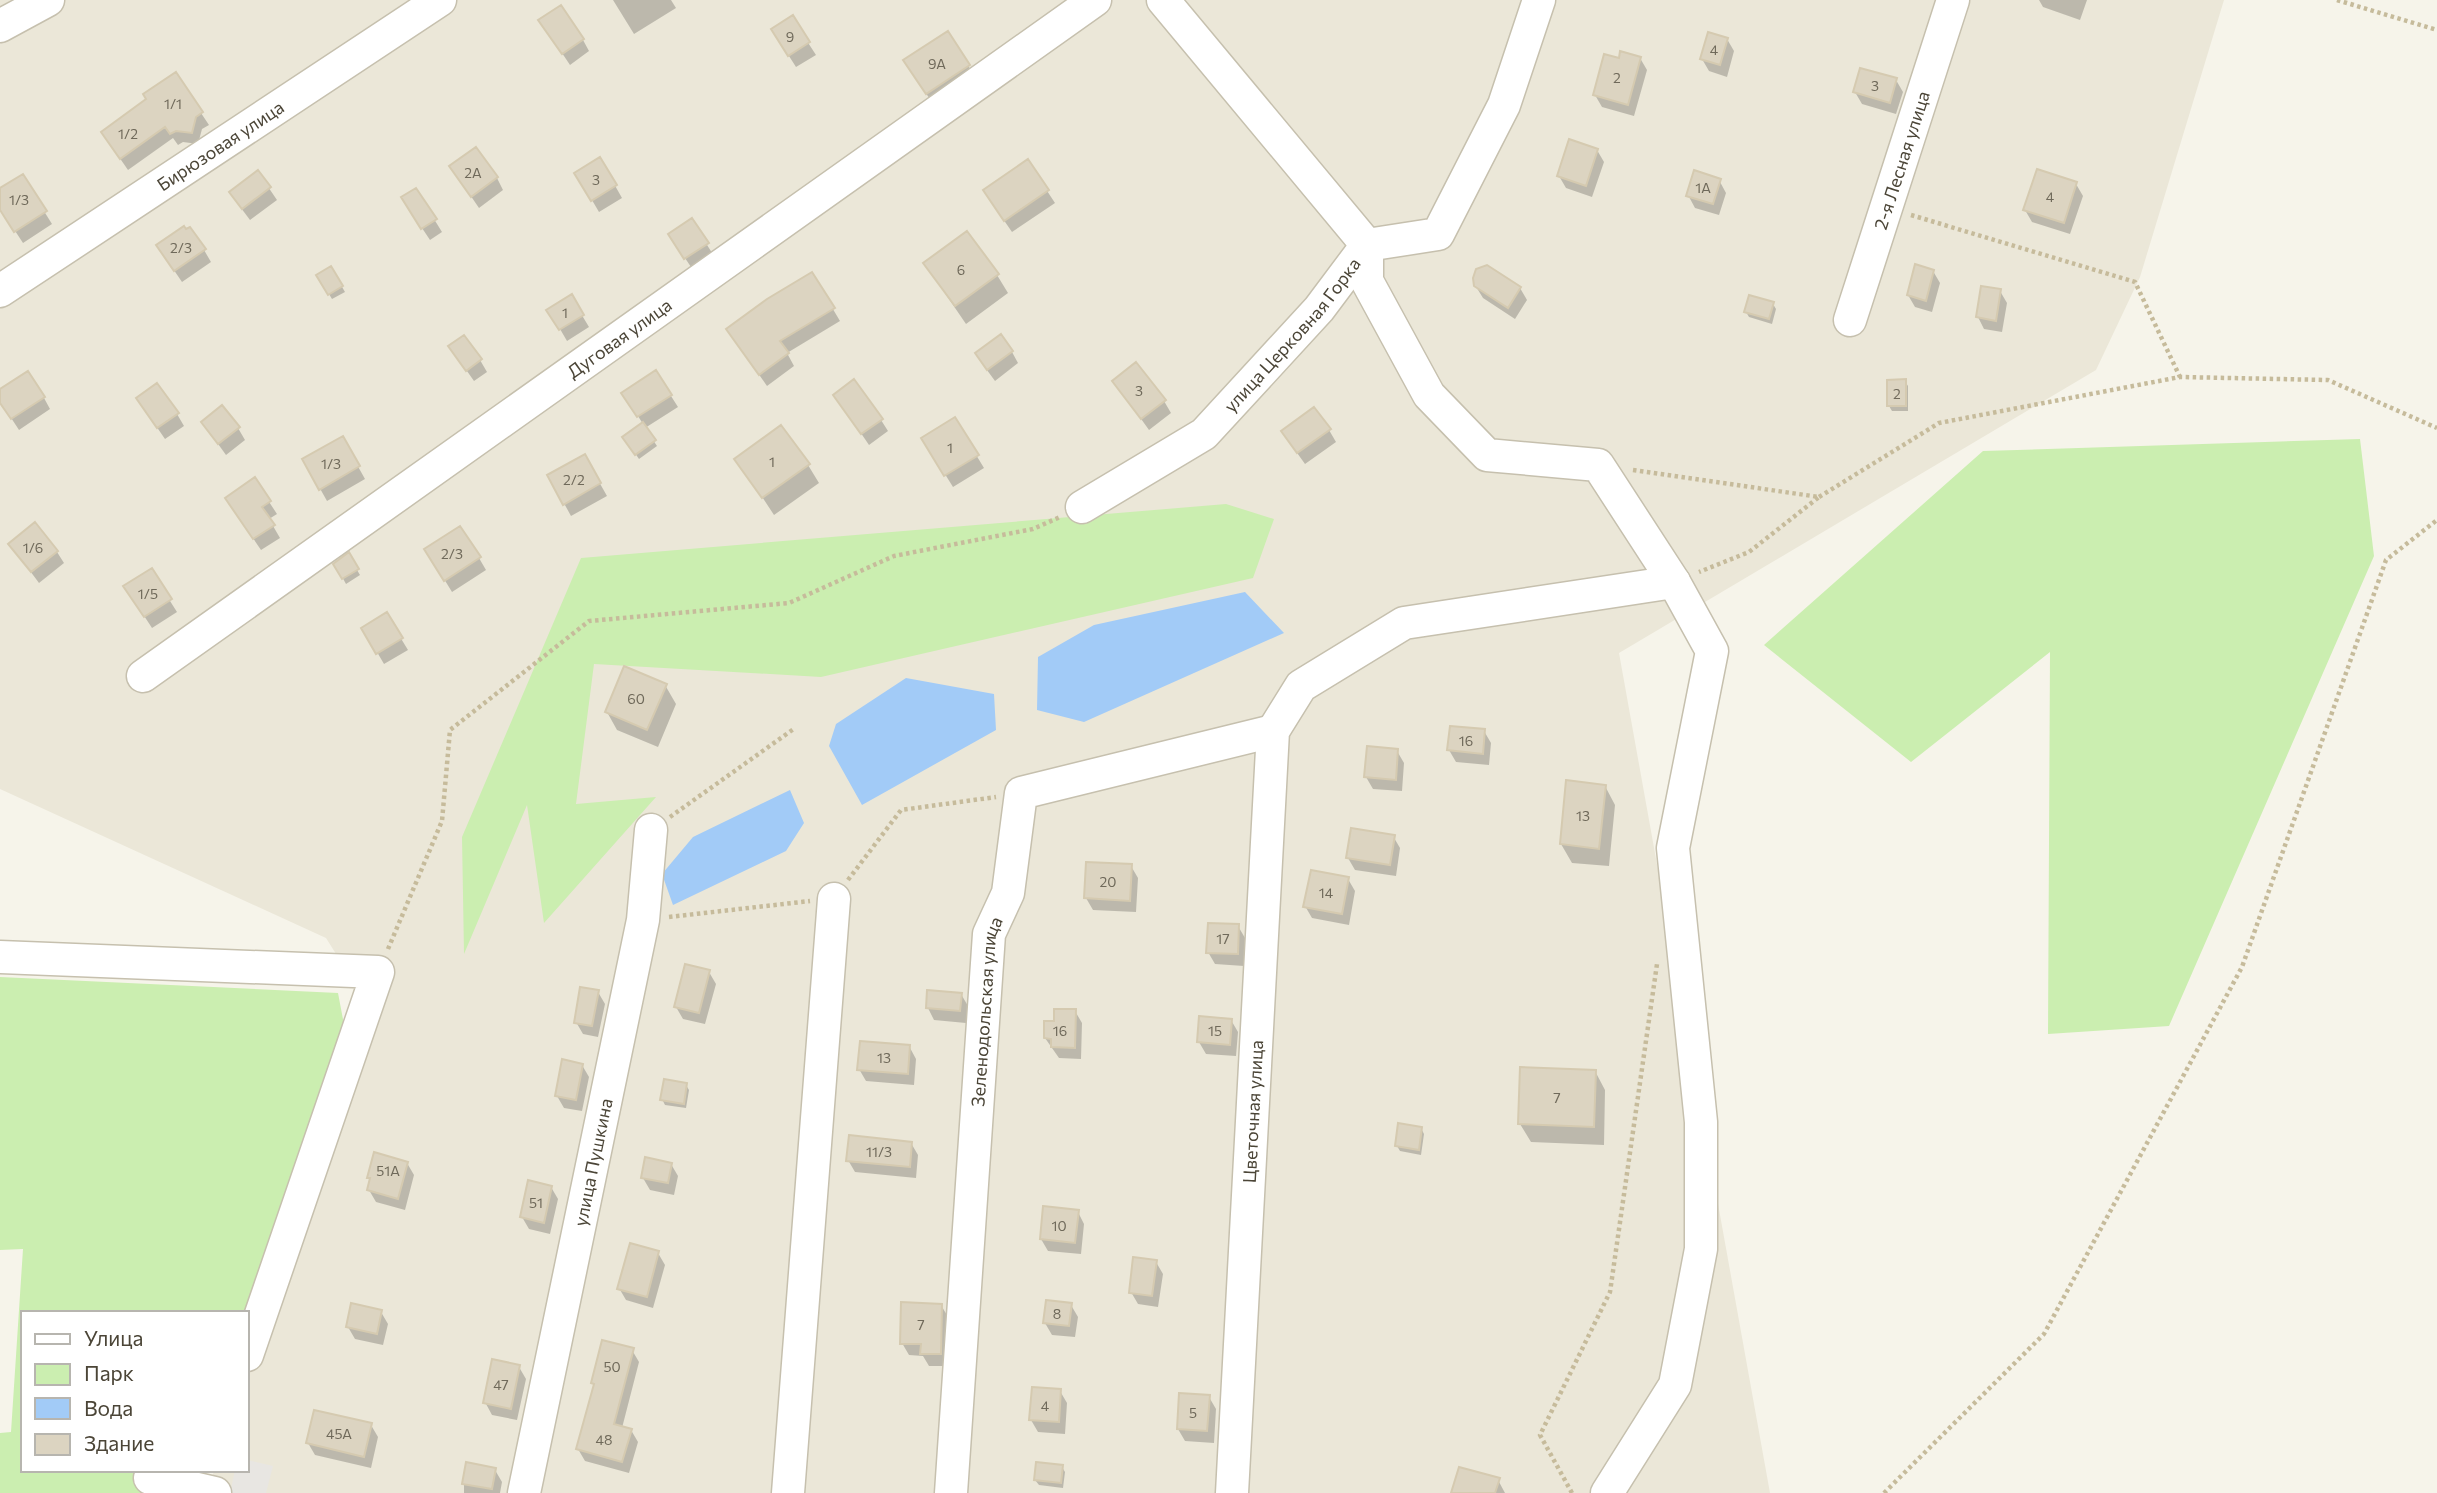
<svg xmlns="http://www.w3.org/2000/svg" width="2437" height="1493" viewBox="0 0 2437 1493" font-family="Commissioner,sans-serif">
<style>
.residential{fill:#ebe7d8}
.green{fill:#cbeeb0}
.parking{fill:#e8e6e2}
.water{fill:#a2cbf7}
.shadow{fill:#0003}
.building{fill:#dcd4c1;stroke:#d5cab0;stroke-width:2}
.lines{fill:none;stroke-linecap:round;stroke-linejoin:round}
.minor-casing{stroke:#c6c0ae;stroke-width:35}
.path{stroke:#c6bb9b;stroke-width:4.5;stroke-dasharray:3.5 3.5;stroke-linecap:butt}
.minor{stroke:#fff;stroke-width:32}
.labels{text-anchor:middle;dominant-baseline:central;stroke-width:5;stroke-linejoin:round;paint-order:stroke}
.number-label{font-size:14px;fill:#6f695a}
.street-label{font-size:18px;fill:#4b4537;stroke:#fff}
</style>
<rect width="100%" height="100%" fill="#f6f4ea"/>
<!-- residential -->
<path class="residential" d="M 0,0 L 2224,0 L 2140,277 L 2096,370 L 1619,653 L 1770,1493 L 209,1493 L 214,1470 L 247,1470 L 247,1351 L 365,1000 L 326,938 L 0,789 Z"/>
<!-- green -->
<path class="green" d="M 2360,439 L 2374,556 L 2169,1026 L 2048,1034 L 2050,652 L 1911,762 L 1764,645 L 1983,451 Z
M 1226,504 L 1274,519 L 1253,578 L 821,677 L 594,664 L 576,804 L 656,797 L 544,923 L 527,805 L 464,954 L 462,837 L 581,558 Z
M 0,977 L 338,993 L 346,1035 L 247,1313 L 23,1313 L 23,1470 L 207,1470 L 202,1493 L 0,1493 L 0,1433 L 11,1432 L 23,1249 L 0,1250 Z"/>
<!-- parking -->
<path class="parking" d="M 247,1460 L 273,1466 L 266,1493 L 230,1493 L 235,1470 L 247,1470 Z"/>
<!-- water -->
<path class="water" d="M 1245,592 L 1284,633 L 1084,722 L 1037,710 L 1038,657 L 1094,625 Z
M 906,678 L 994,694 L 996,730 L 862,805 L 829,746 L 836,724 Z
M 790,790 L 804,823 L 786,851 L 673,905 L 662,874 L 693,837 Z"/>
<!-- shadow -->
<path class="shadow" d="M 613,0 L 671,0 L 676,8 L 634,34 Z
M 2039,0 L 2087,0 L 2080,20 L 2043,7 Z
M 792,18 L 816,55 L 796,67 L 780,42 Z
M 548,32 L 583,40 L 589,51 L 570,65 Z
M 947,33 L 976,78 L 934,105 L 912,73 Z
M 1727,39 L 1734,51 L 1727,77 L 1709,71 L 1702,59 Z
M 1640,58 L 1647,70 L 1634,116 L 1602,107 L 1595,95 L 1620,60 Z
M 175,74 L 209,125 L 202,129 L 198,144 L 183,142 L 178,145 L 173,138 L 128,170 L 110,144 L 148,99 Z
M 1896,80 L 1903,92 L 1896,114 L 1862,104 L 1855,92 Z
M 1597,150 L 1604,162 L 1592,197 L 1566,188 L 1559,176 Z
M 600,159 L 622,198 L 599,212 L 576,173 Z
M 1028,162 L 1055,203 L 1012,232 L 992,203 Z
M 451,167 L 497,178 L 503,190 L 479,208 Z
M 258,172 L 277,200 L 250,220 L 238,204 Z
M 22,176 L 52,224 L 23,243 L 0,208 L 0,191 Z
M 1719,180 L 1726,193 L 1719,215 L 1695,208 L 1688,195 Z
M 2076,184 L 2083,196 L 2070,234 L 2032,222 L 2025,210 Z
M 416,190 L 442,232 L 430,240 L 410,210 Z
M 692,221 L 714,256 L 693,270 L 677,246 Z
M 185,232 L 204,250 L 211,262 L 182,282 L 165,257 Z
M 925,264 L 997,275 L 1008,293 L 966,324 Z
M 331,268 L 345,292 L 332,299 L 318,276 Z
M 1933,271 L 1940,283 L 1932,312 L 1915,307 L 1908,295 Z
M 812,274 L 840,321 L 787,353 L 794,366 L 767,386 L 728,330 Z
M 1475,285 L 1520,288 L 1527,300 L 1515,319 L 1483,298 Z
M 2000,291 L 2007,303 L 2002,332 L 1984,329 L 1978,317 Z
M 571,297 L 589,327 L 567,341 L 549,310 Z
M 1773,304 L 1776,309 L 1772,324 L 1749,317 L 1746,312 Z
M 450,347 L 480,360 L 487,372 L 474,381 Z
M 1012,352 L 1018,363 L 995,381 L 984,366 Z
M 1114,381 L 1164,401 L 1171,413 L 1149,430 Z
M 1905,381 L 1908,386 L 1908,411 L 1892,411 L 1889,406 Z
M 0,391 L 44,398 L 50,409 L 19,430 L 0,401 Z
M 835,395 L 881,420 L 888,431 L 869,445 Z
M 671,396 L 678,407 L 645,428 L 657,446 L 639,459 L 628,443 L 643,424 L 631,405 Z
M 145,410 L 177,414 L 184,426 L 165,439 Z
M 955,420 L 984,468 L 953,487 L 923,439 Z
M 203,423 L 238,428 L 245,440 L 226,455 Z
M 1329,430 L 1336,442 L 1305,464 L 1290,443 Z
M 342,438 L 365,479 L 327,501 L 304,460 Z
M 585,457 L 607,496 L 571,516 L 549,476 Z
M 737,459 L 808,465 L 819,483 L 774,515 Z
M 254,479 L 277,514 L 269,519 L 280,538 L 261,550 L 234,510 Z
M 10,544 L 57,552 L 64,563 L 39,583 Z
M 348,555 L 360,575 L 346,584 L 335,564 Z
M 479,558 L 486,570 L 452,592 L 433,561 Z
M 151,571 L 177,612 L 152,628 L 133,599 Z
M 386,614 L 408,650 L 384,664 L 363,628 Z
M 665,685 L 676,704 L 658,747 L 617,730 L 607,712 Z
M 1484,731 L 1491,743 L 1489,765 L 1456,762 L 1449,750 Z
M 1397,751 L 1404,763 L 1402,791 L 1373,789 L 1366,777 Z
M 1605,786 L 1615,805 L 1609,866 L 1572,863 L 1561,844 Z
M 1393,836 L 1400,848 L 1396,876 L 1355,870 L 1348,858 Z
M 1131,866 L 1138,878 L 1136,912 L 1093,910 L 1086,898 Z
M 1348,879 L 1355,891 L 1349,925 L 1312,918 L 1305,906 Z
M 1238,926 L 1245,938 L 1244,966 L 1215,964 L 1208,952 Z
M 709,972 L 716,984 L 705,1024 L 683,1019 L 676,1007 Z
M 598,992 L 605,1004 L 598,1037 L 583,1034 L 576,1022 Z
M 961,994 L 968,1006 L 966,1023 L 934,1020 L 928,1008 Z
M 1075,1011 L 1082,1023 L 1081,1059 L 1059,1058 L 1045,1038 L 1055,1023 Z
M 1231,1020 L 1238,1032 L 1236,1056 L 1206,1054 L 1199,1042 Z
M 909,1046 L 916,1059 L 914,1085 L 866,1081 L 859,1069 Z
M 582,1065 L 589,1077 L 582,1111 L 564,1108 L 557,1096 Z
M 1595,1071 L 1605,1090 L 1604,1145 L 1531,1142 L 1520,1124 Z
M 686,1085 L 689,1090 L 686,1108 L 665,1105 L 662,1099 Z
M 1421,1128 L 1424,1134 L 1421,1155 L 1400,1151 L 1397,1146 Z
M 911,1143 L 918,1155 L 916,1178 L 855,1172 L 848,1160 Z
M 407,1163 L 414,1175 L 405,1210 L 376,1202 L 369,1190 L 371,1181 L 369,1177 Z
M 671,1164 L 678,1176 L 674,1195 L 650,1190 L 643,1178 Z
M 551,1187 L 558,1199 L 550,1234 L 529,1229 L 522,1217 Z
M 1078,1212 L 1084,1224 L 1081,1254 L 1048,1251 L 1041,1239 Z
M 658,1253 L 665,1265 L 653,1308 L 626,1300 L 619,1288 Z
M 1156,1262 L 1163,1274 L 1158,1307 L 1138,1304 L 1131,1292 Z
M 941,1305 L 948,1317 L 947,1366 L 929,1366 L 923,1356 L 909,1355 L 902,1343 Z
M 1071,1305 L 1078,1317 L 1075,1337 L 1052,1335 L 1045,1323 Z
M 381,1312 L 388,1324 L 383,1345 L 355,1339 L 348,1327 Z
M 632,1350 L 639,1362 L 622,1428 L 631,1430 L 638,1442 L 629,1473 L 585,1461 L 578,1449 L 595,1387 L 592,1383 Z
M 519,1367 L 526,1379 L 517,1420 L 492,1415 L 485,1402 Z
M 1060,1391 L 1067,1403 L 1065,1434 L 1038,1432 L 1031,1420 Z
M 1209,1397 L 1216,1409 L 1214,1443 L 1185,1441 L 1178,1429 Z
M 371,1425 L 378,1437 L 371,1468 L 315,1455 L 308,1443 Z
M 1062,1467 L 1065,1472 L 1063,1488 L 1039,1485 L 1035,1480 Z
M 495,1470 L 502,1482 L 500,1493 L 464,1493 L 464,1483 Z
M 1498,1480 L 1505,1493 L 1453,1493 Z"/>
<!-- building -->
<path class="building" d="M 561,5 L 584,39 L 562,54 L 538,20 Z
M 793,15 L 810,42 L 788,56 L 771,29 Z
M 948,31 L 970,65 L 926,94 L 903,60 Z
M 1708,32 L 1728,38 L 1720,65 L 1700,59 Z
M 1620,51 L 1641,57 L 1628,105 L 1593,95 L 1604,54 L 1619,58 Z
M 1860,68 L 1897,78 L 1890,103 L 1853,92 Z
M 176,72 L 203,112 L 196,117 L 192,133 L 176,131 L 170,134 L 165,127 L 120,159 L 101,132 L 146,99 L 143,94 Z
M 1569,139 L 1598,149 L 1586,186 L 1557,176 Z
M 476,147 L 498,177 L 471,197 L 449,166 Z
M 600,157 L 617,185 L 591,201 L 574,173 Z
M 1028,159 L 1049,190 L 1004,221 L 983,190 Z
M 2037,169 L 2077,182 L 2064,223 L 2023,210 Z
M 258,170 L 271,187 L 242,209 L 229,192 Z
M 1694,170 L 1721,179 L 1713,204 L 1686,196 Z
M 23,174 L 47,211 L 14,232 L 0,210 L 0,188 Z
M 416,188 L 437,219 L 421,229 L 401,197 Z
M 692,218 L 709,243 L 684,259 L 668,234 Z
M 184,226 L 186,229 L 190,227 L 206,249 L 174,271 L 156,245 Z
M 967,231 L 999,274 L 955,306 L 923,263 Z
M 1915,264 L 1934,270 L 1926,301 L 1907,295 Z
M 1487,265 L 1521,287 L 1508,308 L 1474,286 L 1473,278 L 1476,269 Z
M 331,266 L 343,286 L 328,295 L 316,275 Z
M 812,272 L 835,308 L 780,341 L 789,353 L 759,375 L 726,329 L 767,299 Z
M 1981,286 L 2001,289 L 1996,321 L 1976,317 Z
M 572,294 L 584,315 L 559,330 L 546,310 Z
M 1749,295 L 1774,302 L 1769,319 L 1744,312 Z
M 1001,334 L 1013,351 L 987,370 L 975,353 Z
M 464,335 L 482,359 L 466,371 L 448,346 Z
M 1136,362 L 1166,400 L 1141,419 L 1112,381 Z
M 656,370 L 672,395 L 637,417 L 621,393 Z
M 28,371 L 45,397 L 11,419 L 0,403 L 0,389 Z
M 854,379 L 883,419 L 861,434 L 833,395 Z
M 1906,379 L 1906,406 L 1887,406 L 1887,380 Z
M 157,383 L 179,413 L 157,428 L 136,398 Z
M 222,405 L 240,427 L 218,444 L 201,422 Z
M 1314,407 L 1331,429 L 1297,453 L 1281,431 Z
M 955,417 L 979,455 L 944,476 L 921,438 Z
M 643,422 L 656,440 L 635,455 L 622,437 Z
M 781,425 L 810,464 L 762,498 L 734,459 Z
M 343,436 L 360,466 L 319,490 L 302,459 Z
M 585,454 L 601,483 L 563,505 L 547,475 Z
M 255,477 L 271,501 L 262,507 L 275,525 L 253,539 L 225,498 Z
M 35,522 L 58,551 L 31,572 L 8,544 Z
M 460,526 L 481,557 L 444,581 L 424,549 Z
M 349,552 L 359,569 L 342,579 L 333,564 Z
M 152,568 L 172,599 L 144,617 L 123,586 Z
M 387,612 L 403,638 L 376,654 L 361,628 Z
M 624,666 L 667,684 L 647,730 L 605,712 Z
M 1450,726 L 1485,729 L 1483,754 L 1447,750 Z
M 1367,746 L 1398,749 L 1396,780 L 1364,777 Z
M 1566,780 L 1606,785 L 1599,849 L 1560,844 Z
M 1351,828 L 1395,835 L 1390,865 L 1346,858 Z
M 1086,862 L 1132,864 L 1130,901 L 1084,898 Z
M 1311,870 L 1349,877 L 1342,914 L 1303,907 Z
M 1208,923 L 1239,924 L 1238,954 L 1206,953 Z
M 685,964 L 710,970 L 699,1013 L 674,1007 Z
M 580,987 L 599,990 L 592,1026 L 574,1023 Z
M 927,990 L 962,993 L 960,1011 L 926,1008 Z
M 1054,1009 L 1076,1009 L 1075,1048 L 1051,1047 L 1051,1039 L 1044,1038 L 1044,1021 L 1054,1021 Z
M 1199,1016 L 1232,1019 L 1230,1045 L 1197,1042 Z
M 860,1041 L 910,1045 L 908,1074 L 857,1070 Z
M 562,1059 L 583,1064 L 576,1100 L 555,1096 Z
M 1520,1067 L 1596,1070 L 1594,1127 L 1518,1124 Z
M 664,1079 L 687,1083 L 684,1104 L 660,1100 Z
M 1398,1123 L 1422,1127 L 1419,1150 L 1395,1146 Z
M 849,1135 L 912,1142 L 910,1167 L 846,1161 Z
M 374,1152 L 408,1162 L 398,1199 L 367,1190 L 370,1178 L 367,1178 Z
M 645,1157 L 672,1163 L 668,1183 L 641,1178 Z
M 528,1180 L 552,1186 L 544,1223 L 520,1217 Z
M 1043,1206 L 1079,1210 L 1075,1243 L 1040,1239 Z
M 630,1243 L 659,1251 L 647,1297 L 617,1289 Z
M 1133,1257 L 1157,1260 L 1152,1296 L 1129,1293 Z
M 1046,1300 L 1072,1303 L 1069,1326 L 1043,1323 Z
M 901,1302 L 942,1304 L 941,1354 L 920,1354 L 921,1344 L 900,1344 Z
M 351,1303 L 382,1310 L 377,1334 L 346,1327 Z
M 602,1340 L 634,1348 L 614,1424 L 632,1429 L 622,1462 L 576,1449 L 594,1384 L 591,1383 Z
M 492,1359 L 520,1365 L 511,1409 L 483,1403 Z
M 1032,1387 L 1061,1389 L 1059,1422 L 1029,1420 Z
M 1179,1393 L 1210,1395 L 1207,1431 L 1177,1429 Z
M 314,1410 L 372,1423 L 364,1457 L 306,1443 Z
M 466,1462 L 496,1468 L 492,1489 L 462,1484 Z
M 1036,1462 L 1063,1465 L 1061,1483 L 1034,1480 Z
M 1459,1467 L 1500,1478 L 1495,1493 L 1451,1493 Z"/>
<g class="lines">
<!-- minor casing -->
<g class="minor-casing">
<g id="minor">
<path d="M 1163,0 L 1367,245 L 1367,281 L 1429,395 L 1487,455 L 1598,465 L 1674,582 L 1712,651 L 1673,848 L 1701,1122 L 1701,1249 L 1675,1385 L 1607,1493"/>
<path d="M 0,26 L 48,0"/>
<path id="s1" d="M 0,291 L 440,0"/>
<path id="s2" d="M 1850,320 L 1953,0"/>
<path id="s3" d="M 1082,507 L 1204,434 L 1319,309 L 1367,245 L 1438,234 L 1504,105 L 1539,0"/>
<path id="s4" d="M 143,676 L 1095,0"/>
<path d="M 0,957 L 378,972 L 247,1355"/>
<path d="M 150,1478 L 215,1493"/>
<path id="s5" d="M 524,1493 L 643,920 L 651,830"/>
<path d="M 788,1493 L 834,899"/>
<path id="s6" d="M 951,1493 L 989,934 L 1008,893 L 1021,793 L 1273,731"/>
<path id="s7" d="M 1232,1493 L 1273,731 L 1301,686 L 1404,623 L 1674,582"/>
</g>
</g>
<!-- path -->
<path class="path" d="M 2337,0 L 2437,30
M 1911,215 L 2135,282 L 2180,377
M 1633,470 L 1819,497 L 1749,552 L 1699,572
M 1819,497 L 1939,423 L 2180,377 L 2328,380 L 2437,428
M 670,817 L 795,728
M 848,880 L 901,810 L 996,797
M 669,917 L 810,901
M 388,949 L 442,821 L 450,730 L 589,621 L 789,603 L 894,556 L 1033,529 L 1060,517
M 1572,1493 L 1540,1435 L 1610,1292 L 1657,964
M 1884,1493 L 2044,1334 L 2242,967 L 2386,560 L 2437,520"/>
<!-- minor -->
<use href="#minor" class="minor"/>
</g>
<g class="labels">
<!-- number labels -->
<g class="number-label">
<text x="790" y="36">9</text>
<text x="1714" y="49">4</text>
<text x="937" y="63">9А</text>
<text x="1617" y="77">2</text>
<text x="1875" y="85">3</text>
<text x="173" y="103">1/1</text>
<text x="128" y="133">1/2</text>
<text x="473" y="172">2А</text>
<text x="596" y="179">3</text>
<text x="1703" y="187">1А</text>
<text x="2050" y="196">4</text>
<text x="19" y="199">1/3</text>
<text x="181" y="247">2/3</text>
<text x="961" y="269">6</text>
<text x="565" y="312">1</text>
<text x="1139" y="390">3</text>
<text x="1897" y="393">2</text>
<text x="950" y="447">1</text>
<text x="772" y="461">1</text>
<text x="331" y="463">1/3</text>
<text x="574" y="479">2/2</text>
<text x="33" y="547">1/6</text>
<text x="452" y="553">2/3</text>
<text x="148" y="593">1/5</text>
<text x="636" y="698">60</text>
<text x="1466" y="740">16</text>
<text x="1583" y="815">13</text>
<text x="1108" y="881">20</text>
<text x="1326" y="892">14</text>
<text x="1223" y="938">17</text>
<text x="1060" y="1030">16</text>
<text x="1215" y="1030">15</text>
<text x="884" y="1057">13</text>
<text x="1557" y="1097">7</text>
<text x="879" y="1151">11/3</text>
<text x="388" y="1170">51А</text>
<text x="536" y="1202">51</text>
<text x="1059" y="1225">10</text>
<text x="1057" y="1313">8</text>
<text x="921" y="1324">7</text>
<text x="612" y="1366">50</text>
<text x="501" y="1384">47</text>
<text x="1045" y="1405">4</text>
<text x="1193" y="1412">5</text>
<text x="339" y="1433">45А</text>
<text x="604" y="1439">48</text>
</g>
<!-- street labels -->
<g class="street-label">
<text stroke="none"><textPath href="#s1" startOffset="264">Бирюзовая улица</textPath></text>
<text stroke="none"><textPath href="#s2" startOffset="168">2-я Лесная улица</textPath></text>
<text stroke="none"><textPath href="#s3" startOffset="275">улица Церковная Горка</textPath></text>
<text stroke="none"><textPath href="#s4" startOffset="584">Дуговая улица</textPath></text>
<text stroke="none"><textPath href="#s6" startOffset="483">Зеленодольская улица</textPath></text>
<text stroke="none"><textPath href="#s7" startOffset="382">Цветочная улица</textPath></text>
<text stroke="none"><textPath href="#s5" startOffset="338">улица Пушкина</textPath></text>
</g>
</g>
<!-- legend -->
<rect x="21" y="1311" width="228" height="161" fill="#ffffff" stroke="#b7b5af" stroke-width="2"/>
<rect x="35" y="1334" width="35" height="10" fill="#ffffff" stroke="#b7b5af" stroke-width="2"/>
<text x="84" y="1346" font-size="21" fill="#4b4537">Улица</text>
<rect x="35" y="1364" width="35" height="21" fill="#cbeeb0" stroke="#b7b5af" stroke-width="2"/>
<text x="84" y="1381" font-size="21" fill="#4b4537">Парк</text>
<rect x="35" y="1398" width="35" height="21" fill="#a2cbf7" stroke="#b7b5af" stroke-width="2"/>
<text x="84" y="1416" font-size="21" fill="#4b4537">Вода</text>
<rect x="35" y="1434" width="35" height="21" fill="#dcd4c1" stroke="#b7b5af" stroke-width="2"/>
<text x="84" y="1451" font-size="21" fill="#4b4537">Здание</text>
</svg>
